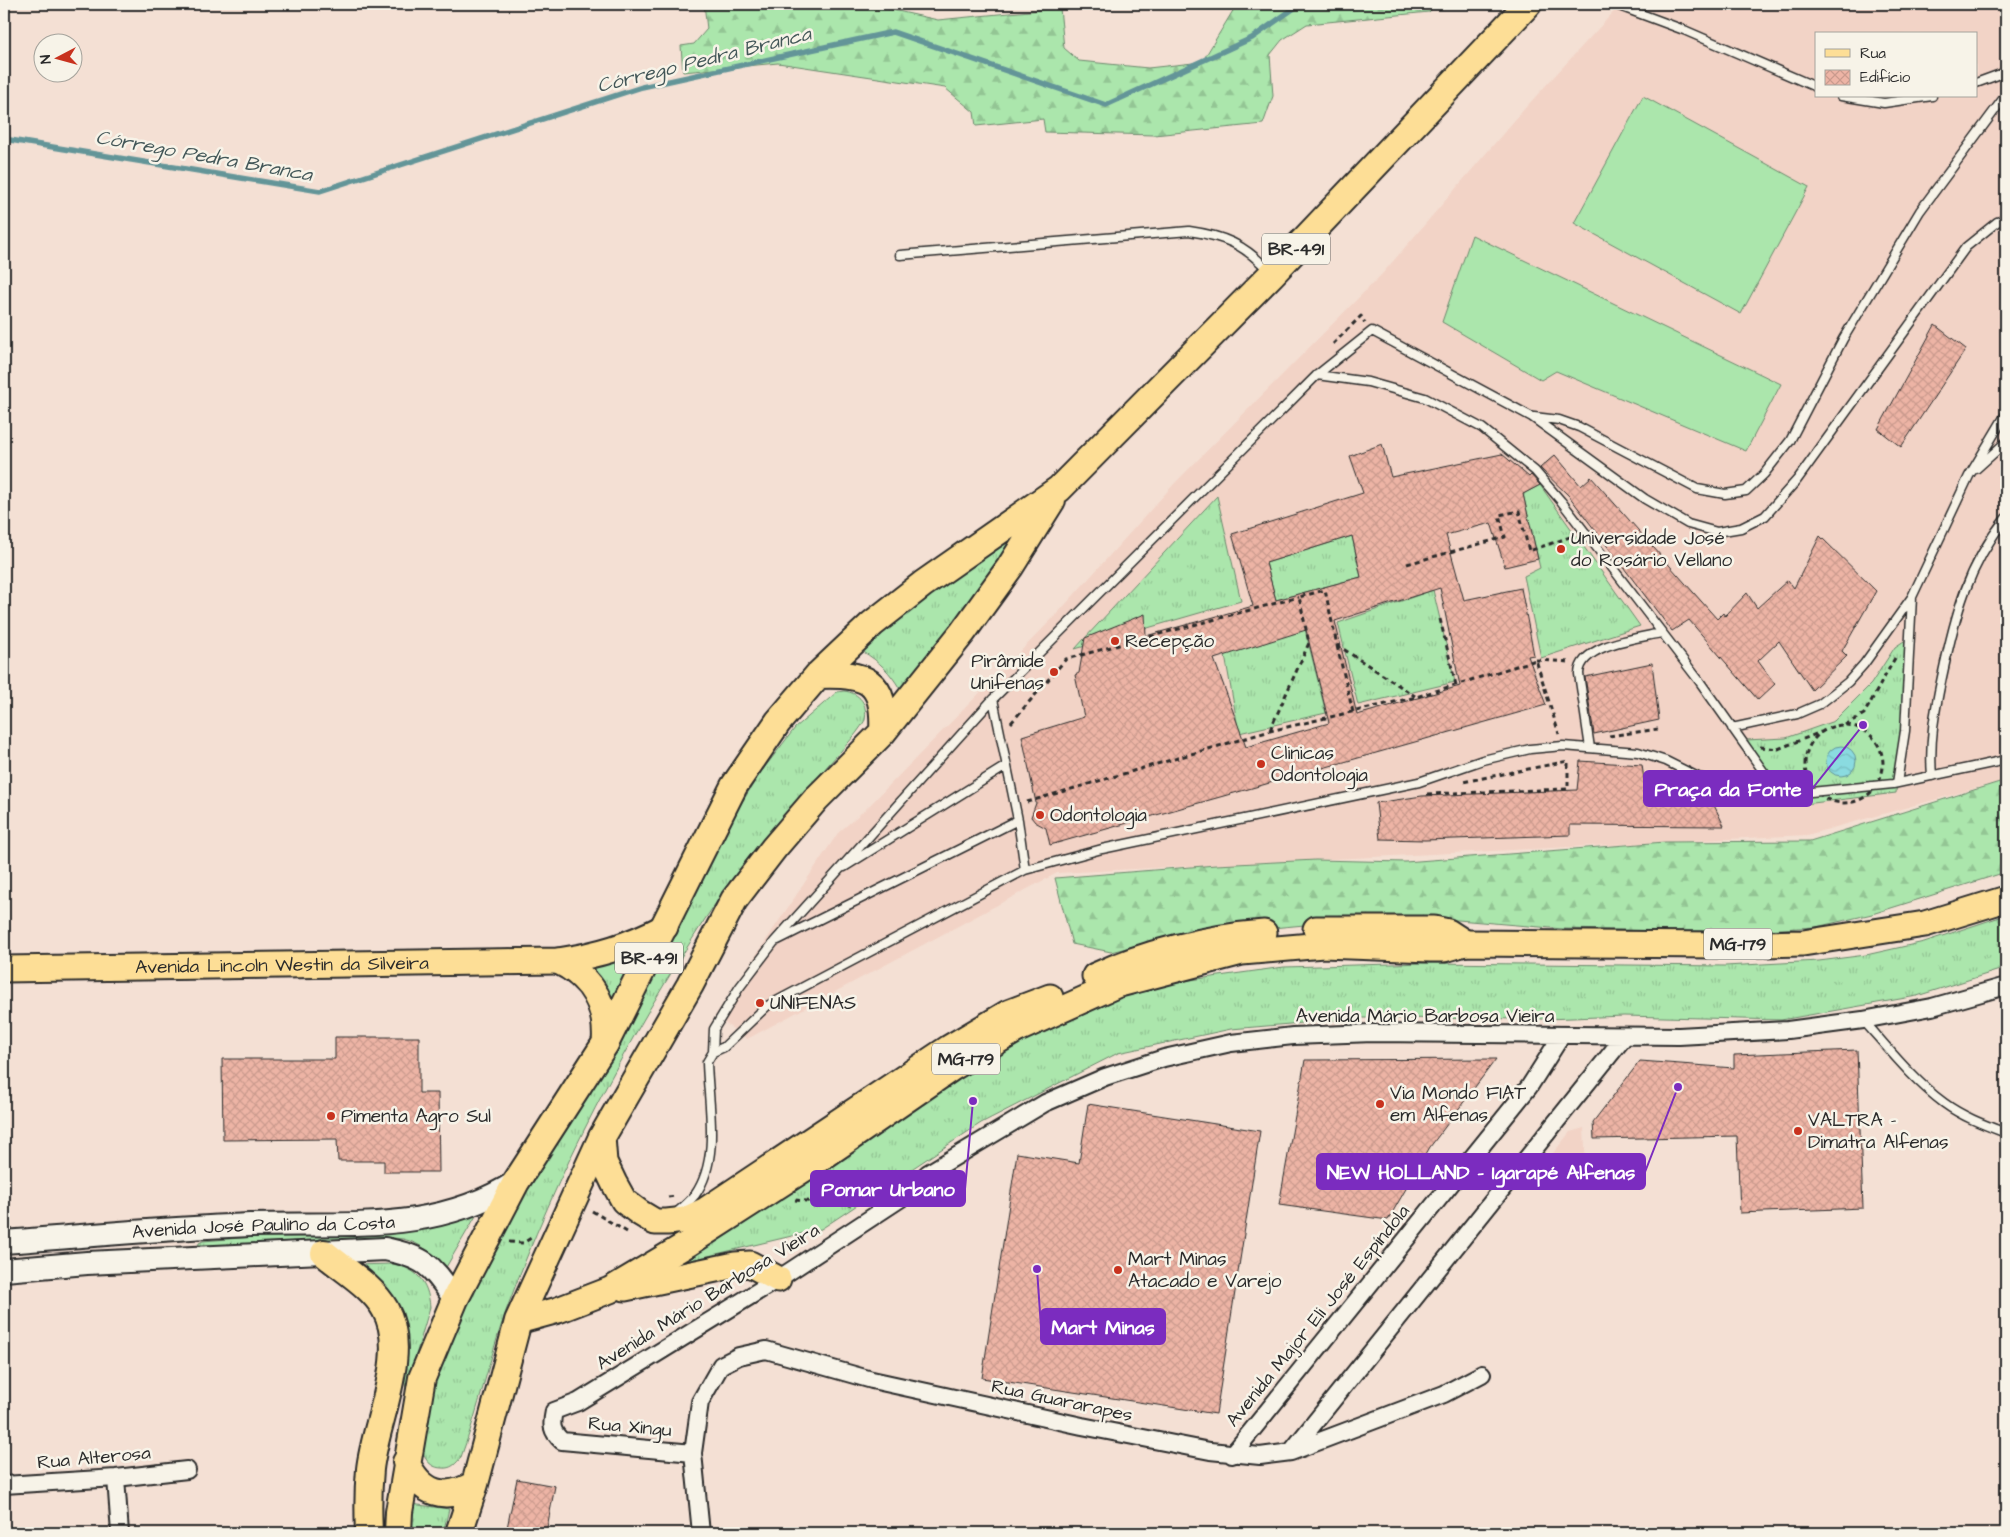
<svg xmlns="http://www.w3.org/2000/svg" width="2010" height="1537" viewBox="0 0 2010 1537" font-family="'Architects Daughter',sans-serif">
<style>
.built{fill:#f2d3c6;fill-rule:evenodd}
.grass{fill:url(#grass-tufts);stroke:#6b886c}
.forest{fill:url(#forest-firs);stroke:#6b886c}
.pitch{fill:#abe6ac;stroke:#6b886c}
.water{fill:url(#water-waves);stroke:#649598}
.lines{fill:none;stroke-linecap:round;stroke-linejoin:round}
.stream{stroke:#649598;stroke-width:5.5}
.building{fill:url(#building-cross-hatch);stroke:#2b2b2b;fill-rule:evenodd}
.service-casing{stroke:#2b2b2b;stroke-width:11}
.minor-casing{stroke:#2b2b2b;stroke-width:20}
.secondary-casing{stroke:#2b2b2b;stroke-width:26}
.primary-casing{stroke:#2b2b2b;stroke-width:29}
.trunk-casing{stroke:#2b2b2b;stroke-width:30}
.path{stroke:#2b2b2b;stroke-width:3;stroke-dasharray:5 4;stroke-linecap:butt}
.service{stroke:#f7f3e8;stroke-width:8}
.minor{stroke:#f7f3e8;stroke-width:16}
.secondary{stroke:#f7f3e8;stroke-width:22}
.primary{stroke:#fdde96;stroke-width:25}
.trunk{stroke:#fdde96;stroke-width:26}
.poi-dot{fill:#c8321e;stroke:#f7f3e8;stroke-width:2}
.labels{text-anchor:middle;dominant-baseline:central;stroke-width:5;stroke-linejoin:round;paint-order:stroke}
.shield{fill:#f7f3e8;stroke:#686764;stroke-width:1}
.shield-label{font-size:18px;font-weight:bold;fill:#2b2b2b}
.poi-label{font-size:19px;fill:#2b2b2b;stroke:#f7f3e8;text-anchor:start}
.street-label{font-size:19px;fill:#2b2b2b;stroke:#f7f3e8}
.water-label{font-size:20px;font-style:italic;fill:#435758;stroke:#f7f3e8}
.leader{fill:none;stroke:#7b2cbf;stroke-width:2}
.callout-dot{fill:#7b2cbf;stroke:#f7f3e8;stroke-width:2}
.callout{fill:#7b2cbf;stroke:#7b2cbf;stroke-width:2}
.callout-label{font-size:20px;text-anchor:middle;font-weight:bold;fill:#fff}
</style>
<defs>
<pattern id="grass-tufts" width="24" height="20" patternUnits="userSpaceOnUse" patternTransform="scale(1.25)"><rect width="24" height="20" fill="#abe6ac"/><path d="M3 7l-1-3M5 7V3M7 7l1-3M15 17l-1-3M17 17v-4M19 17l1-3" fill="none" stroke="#93c594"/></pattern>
<pattern id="forest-firs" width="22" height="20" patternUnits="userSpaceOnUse" patternTransform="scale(1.25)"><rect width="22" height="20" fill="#abe6ac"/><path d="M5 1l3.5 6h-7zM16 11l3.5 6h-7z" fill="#93c594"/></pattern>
<pattern id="water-waves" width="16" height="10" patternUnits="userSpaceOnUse" patternTransform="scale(1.25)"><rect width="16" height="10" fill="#8adbe0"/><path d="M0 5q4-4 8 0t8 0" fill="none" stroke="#77bcc0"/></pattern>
<pattern id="building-cross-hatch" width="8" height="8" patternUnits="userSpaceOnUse" patternTransform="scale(1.25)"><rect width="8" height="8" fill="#edb4a5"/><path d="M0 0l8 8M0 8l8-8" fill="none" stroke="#cb9b8e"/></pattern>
</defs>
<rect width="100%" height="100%" fill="#f4e0d4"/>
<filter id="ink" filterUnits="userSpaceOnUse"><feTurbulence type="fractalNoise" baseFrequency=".02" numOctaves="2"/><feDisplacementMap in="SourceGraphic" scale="10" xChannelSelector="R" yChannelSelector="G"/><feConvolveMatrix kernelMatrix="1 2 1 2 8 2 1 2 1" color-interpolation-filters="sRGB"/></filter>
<g filter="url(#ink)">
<!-- built -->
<path class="built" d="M 1621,4 L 2006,4 L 2006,780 L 1807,835 L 1057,873 L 747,1039 L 715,1016 L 838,833 L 868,807 L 1056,615 L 1174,484 L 1382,274 L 1526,107 ZM 1816,34 L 1976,34 L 1976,96 L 1816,96 Z
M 1584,1128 L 1587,1187 L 1526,1187 L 1570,1132 Z"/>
<!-- grass -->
<path class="grass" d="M 1540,485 L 1640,626 L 1541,658 L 1524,576 L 1540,568 L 1523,494 Z
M 1217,496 L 1241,601 L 1075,649 L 1085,638 Z
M 1024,525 L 922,668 L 900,689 C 890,672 880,662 862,651 L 885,626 Z
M 1352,536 L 1361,577 L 1276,600 L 1266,563 Z
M 1433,590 L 1455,682 L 1358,705 L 1338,623 Z
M 1305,629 L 1326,713 L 1239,733 L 1224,650 Z
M 1904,641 C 1914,657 1898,768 1896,793 L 1788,806 L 1746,740 L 1786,738 L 1834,721 L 1871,684 L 1895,647 Z
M 844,691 C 860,693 868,704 865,720 C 855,738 837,754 824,770 C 785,818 741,864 707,916 C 626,1041 557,1171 506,1311 C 489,1359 479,1409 461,1457 C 456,1464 451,1469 442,1468 C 434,1468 427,1463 424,1455 C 416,1434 443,1351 451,1326 L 730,822 L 758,776 L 795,728 L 837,692 Z
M 2006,915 L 2006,968 L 1917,996 L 1781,1020 L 1624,1016 L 1546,1019 L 1361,1018 L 1231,1029 L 1118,1053 L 981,1123 L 821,1229 L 683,1262 L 955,1078 L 1037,1030 L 1084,1009 L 1169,983 L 1284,967 L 1427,963 L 1725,966 L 1819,961 L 1866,955 L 1924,942 Z
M 638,952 L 614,998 L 584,967 Z
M 477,1214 L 445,1269 C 435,1254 420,1243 403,1239 C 377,1234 342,1246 316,1247 C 277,1249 237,1248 198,1248 L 199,1243 L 203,1241 L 455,1221 Z
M 392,1264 C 416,1268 428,1281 430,1307 L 406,1389 C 402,1373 407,1359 407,1343 C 408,1312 373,1285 353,1265 Z
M 411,1504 L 449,1509 L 443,1533 L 412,1533 Z"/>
<!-- forest -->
<path class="forest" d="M 704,4 L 866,4 L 938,20 L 1060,8 L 1064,48 L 1079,61 L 1148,68 L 1202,62 L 1237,4 L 1436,4 L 1429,12 L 1307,24 L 1282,40 L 1270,55 L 1273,96 L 1263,124 L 1154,135 L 1045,132 L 1043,119 L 976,126 L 974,112 L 945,88 L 778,63 L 683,72 L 681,46 L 694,44 L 707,29 Z
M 2006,780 L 2006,872 L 1872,914 L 1816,927 L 1745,931 L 1667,931 L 1563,929 L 1458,920 L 1326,923 L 1165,938 L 1111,952 L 1072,944 L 1055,878 L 1216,865 L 1316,860 L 1405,862 L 1665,842 L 1810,841 Z"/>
<!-- pitch -->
<path class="pitch" d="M 1643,96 L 1809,187 L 1741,314 L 1574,223 Z
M 1472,235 L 1781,384 L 1746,451 L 1556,371 L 1541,380 L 1442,322 Z"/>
<!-- water -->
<path class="water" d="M1826 761a15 15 0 1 1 30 0a15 15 0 1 1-30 0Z"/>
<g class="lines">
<!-- stream -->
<path class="stream" d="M 4,139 L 320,191 L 642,87 L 893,32 L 1106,105 L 1252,38 L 1300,4"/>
</g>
<!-- building -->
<path class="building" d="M 1935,325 L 1966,349 L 1901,447 L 1878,429 Z
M 1382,444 L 1391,477 L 1502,454 L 1529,477 L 1531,475 L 1540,485 L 1523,494 L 1538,559 L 1505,567 L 1491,523 L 1446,535 L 1464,600 L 1521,588 L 1534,655 L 1528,656 L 1546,705 L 1050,845 L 1046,828 L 1035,822 L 1031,817 L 1036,803 L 1022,736 L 1084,717 L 1075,675 L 1079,673 L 1085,638 L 1145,614 L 1146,636 L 1253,606 L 1232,534 L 1363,493 L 1350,456 ZM 1352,536 L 1361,577 L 1276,600 L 1266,563 ZM 1440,588 L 1460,686 L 1357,715 L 1335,621 ZM 1306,630 L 1329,723 L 1246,747 L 1214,659 Z
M 1555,455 L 1581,486 L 1591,477 L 1717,619 L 1723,613 L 1725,616 L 1747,593 L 1757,608 L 1788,580 L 1794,588 L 1820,536 L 1876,591 L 1842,651 L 1847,656 L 1812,690 L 1779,641 L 1758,661 L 1775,684 L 1758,700 L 1689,620 L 1672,631 L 1569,496 L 1540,468 Z
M 1652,663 L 1659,720 L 1594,734 L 1585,677 Z
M 1580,761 L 1642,765 L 1646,794 L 1712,801 L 1724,826 L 1570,825 L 1570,835 L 1425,840 L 1380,839 L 1376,803 L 1422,796 L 1577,790 Z
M 335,1037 L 419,1037 L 419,1093 L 438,1093 L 439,1172 L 384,1172 L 384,1161 L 338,1161 L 337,1139 L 223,1140 L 222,1059 L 335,1059 Z
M 1857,1050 L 1863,1208 L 1740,1213 L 1737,1136 L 1594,1139 L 1593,1122 L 1640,1061 L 1734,1068 L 1734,1055 Z
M 1496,1059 L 1430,1147 L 1388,1220 L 1279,1205 L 1305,1060 Z
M 1088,1104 L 1260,1131 L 1216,1414 L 982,1378 L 1017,1153 L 1079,1163 Z
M 517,1479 L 555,1486 L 546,1533 L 506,1533 Z"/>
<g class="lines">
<!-- service casing -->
<g class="service-casing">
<path id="service" d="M 1614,4 L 1684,30 L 1816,87
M 1976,83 L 2006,72
M 1841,96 L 1884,103 L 1932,96
M 900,255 L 1189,231 C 1224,236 1244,244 1269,271
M 1317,375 L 1368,382 L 1425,398 L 1482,428 L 1535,471 L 1561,501 L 1700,682 L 1780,795
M 1534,417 L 1559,420 L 1579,427 L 1697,489 L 1725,494 L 1746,491 L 1764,474 L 1790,441 L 1843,339 L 1920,211 L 2006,95
M 1976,469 L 2006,442
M 993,699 L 1018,820 L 1025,870
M 1732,728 L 1797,714 L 1820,704 L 1848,682 L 1864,664 L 1912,597 L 1969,476 L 2006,414
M 1590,748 L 1579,674 C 1580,644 1639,638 1661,633
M 1932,776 C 1929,741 1935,710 1942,677 C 1955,616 1967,567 2006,518
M 1897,783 L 1905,731 L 1912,597
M 844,867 L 1006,766
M 778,940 L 1018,820
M 1863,1020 C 1888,1048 1913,1080 1944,1103 C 1963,1117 1985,1125 2006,1133
M 713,1052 L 724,1047 L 767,1006 L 1025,870 L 1102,849 L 1419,782 L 1483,760 L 1530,749 L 1563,746 L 1638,752 L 1666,761 L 1698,777 L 1780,795 L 1893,784 L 2006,760
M 675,1214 C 682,1208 689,1202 695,1195 C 721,1158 708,1104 707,1062 L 713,1052 L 714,1029 L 739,988 L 774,942 L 993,699 L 1317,375 L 1372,331 L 1532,417 L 1645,499 L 1688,524 L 1717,532 L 1741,528 L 1765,516 L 1797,480 L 1966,247 L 1997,222 L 2006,219"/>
</g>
<!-- minor casing -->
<g class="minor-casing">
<path id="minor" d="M 1291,1452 L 1625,1036
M 693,1453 L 562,1441 C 551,1431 551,1425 554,1411 L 578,1402 L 778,1279 L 906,1195 L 928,1173 L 1045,1103 L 1105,1077 L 1164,1058 L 1231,1043 L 1293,1036 L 1373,1033 L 1679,1036 L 1788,1030 L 1863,1020 L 1932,1007 L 2006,986
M 1232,1455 L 1529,1087 L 1562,1035
M 116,1478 L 120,1533
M 4,1485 L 116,1478 L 187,1470
M 701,1533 L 693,1453 L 700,1402 L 721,1365 L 739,1356 L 766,1350 L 872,1380 L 1082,1426 L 1210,1451 L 1260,1456 L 1291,1452 L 1444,1394 L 1482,1374"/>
</g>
<!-- secondary casing -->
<g class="secondary-casing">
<g id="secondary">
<path id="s1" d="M 4,1242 C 86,1236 168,1228 250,1225 C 343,1222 434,1235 516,1182"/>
<path d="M 4,1270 L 87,1263 L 385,1249 C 428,1258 431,1266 455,1299"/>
</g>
</g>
<!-- primary casing -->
<g class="primary-casing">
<g id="primary">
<path d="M 1316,929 L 1434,929 L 1448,932 L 1465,943"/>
<path d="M 558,961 C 593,978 608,1006 605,1044"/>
<path id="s2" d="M 4,969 L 558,961 C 599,955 628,946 665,927"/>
<path d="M 1095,976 C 1144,953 1210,937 1264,933"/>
<path d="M 602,1137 L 604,1162 L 614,1183 L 624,1201 L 640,1213 L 655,1222 L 667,1222 L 685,1220 L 706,1210 L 949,1048 L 1008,1013 L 1050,997"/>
<path d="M 625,1288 L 735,1265 L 750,1264 L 778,1279"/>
<path d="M 518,1321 L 558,1310 L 610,1290 L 689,1243 L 827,1154 L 952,1068 L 1016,1030 L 1116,985 L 1242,952 L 1323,945 L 1430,949 L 1444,949 L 1465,943 L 1721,945 L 1803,943 L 1925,924 L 2006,899"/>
</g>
</g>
<!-- trunk casing -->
<g class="trunk-casing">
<path id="trunk" d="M 818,675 C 865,673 886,679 883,732
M 324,1253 C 344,1270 372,1286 385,1309 C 410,1353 375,1422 370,1469 C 368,1490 368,1512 369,1533
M 406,1462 C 421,1494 445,1502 475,1484
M 398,1533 L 399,1512 L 422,1378 L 455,1299 L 516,1182 L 605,1044 L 734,786 L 778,722 L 818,675 L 872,624 L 923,584 L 1059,489 L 1272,274 L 1528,4
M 459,1533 L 475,1484 L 518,1321 L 602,1137 L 690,985 L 734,900 L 774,848 L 816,799 L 883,732 L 963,632 L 1010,567 L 1052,500"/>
</g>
<!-- path -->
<path class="path" d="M 1333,344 L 1361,316 L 1365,323
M 1407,564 L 1505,537 L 1499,515 L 1519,511 L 1529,551 L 1573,536
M 1440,619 L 1456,685
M 1337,646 L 1353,712
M 1536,660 L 1570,662
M 1011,723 L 1066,659 L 1299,597
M 1845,725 L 1864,714 L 1895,658
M1805 764a39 39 0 1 1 78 0a39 39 0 1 1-78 0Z
M 1270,730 L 1309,643 L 1299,597 L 1325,590 L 1337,645 L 1415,696
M 1609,736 L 1658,729
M 1760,747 L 1778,749 L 1821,732
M 1427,794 L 1568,789 L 1568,761 L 1463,782
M 1027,802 L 1270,731 L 1416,697 L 1536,660 L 1559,734
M 668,1197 L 676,1196
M 795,1200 L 851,1205
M 592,1211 L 627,1232
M 509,1242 L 523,1243 L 531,1238"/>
<!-- service -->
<use href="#service" class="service"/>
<!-- minor -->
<use href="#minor" class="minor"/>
<!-- secondary -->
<use href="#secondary" class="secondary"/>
<!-- primary -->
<use href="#primary" class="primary"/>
<!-- trunk -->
<use href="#trunk" class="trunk"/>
</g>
</g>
<!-- markers -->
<g class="poi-dot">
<circle cx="1561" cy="549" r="5"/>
<circle cx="1115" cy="641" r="5"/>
<circle cx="1054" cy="672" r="5"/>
<circle cx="1261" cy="764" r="5"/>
<circle cx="1040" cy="815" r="5"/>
<circle cx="760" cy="1003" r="5"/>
<circle cx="1380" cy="1104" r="5"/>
<circle cx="331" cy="1116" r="5"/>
<circle cx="1798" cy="1131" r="5"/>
<circle cx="1118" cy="1270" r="5"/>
</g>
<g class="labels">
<!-- shield labels -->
<g class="shield">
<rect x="1262" y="233.5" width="68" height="31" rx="4"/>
<rect x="1704" y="928.5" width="68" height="31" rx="4"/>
<rect x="615" y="942.5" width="68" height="31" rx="4"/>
<rect x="932" y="1043.5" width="68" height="31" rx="4"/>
</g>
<g class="shield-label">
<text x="1296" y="249">BR-491</text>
<text x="1738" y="944">MG-179</text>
<text x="649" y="958">BR-491</text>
<text x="966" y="1059">MG-179</text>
</g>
<!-- poi labels -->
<g class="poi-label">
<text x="1571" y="538">Universidade José<tspan x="1571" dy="22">do Rosário Vellano</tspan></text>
<text x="1125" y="641">Recepção</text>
<text x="1044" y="661" text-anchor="end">Pirâmide<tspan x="1044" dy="22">Unifenas</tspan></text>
<text x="1271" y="753">Clinicas<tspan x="1271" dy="22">Odontologia</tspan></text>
<text x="1050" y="815">Odontologia</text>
<text x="770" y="1003">UNIFENAS</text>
<text x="1390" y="1093">Via Mondo FIAT<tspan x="1390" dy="22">em Alfenas</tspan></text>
<text x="341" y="1116">Pimenta Agro Sul</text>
<text x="1808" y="1120">VALTRA -<tspan x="1808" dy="22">Dimatra Alfenas</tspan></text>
<text x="1128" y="1259">Mart Minas<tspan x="1128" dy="22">Atacado e Varejo</tspan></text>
</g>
<!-- street labels -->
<g class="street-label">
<text stroke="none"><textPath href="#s2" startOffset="278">Avenida Lincoln Westin da Silveira</textPath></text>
<text x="1425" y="1016">Avenida Mário Barbosa Vieira</text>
<text stroke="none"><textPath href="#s1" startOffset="260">Avenida José Paulino da Costa</textPath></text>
<text transform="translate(708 1297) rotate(-32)">Avenida Mário Barbosa Vieira</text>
<text transform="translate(1318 1316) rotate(-51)">Avenida Major Eli José Espíndola</text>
<text transform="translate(1062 1401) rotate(12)">Rua Guararapes</text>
<text transform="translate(630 1427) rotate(5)">Rua Xingu</text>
<text transform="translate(94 1458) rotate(-5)">Rua Alterosa</text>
</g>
<!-- water labels -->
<g class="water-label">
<text transform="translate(704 60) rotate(-14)">Córrego Pedra Branca</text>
<text transform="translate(204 156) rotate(10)">Córrego Pedra Branca</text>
</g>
</g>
<!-- callouts -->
<path class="leader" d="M1863 725L1812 789M1678 1087L1645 1172M973 1101L965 1189M1037 1269L1041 1327"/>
<g class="callout-dot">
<circle cx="1863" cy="725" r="5"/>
<circle cx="1678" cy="1087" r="5"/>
<circle cx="973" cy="1101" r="5"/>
<circle cx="1037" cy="1269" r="5"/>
</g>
<g class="callout">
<rect x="1644" y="771" width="168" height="35" rx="5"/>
<rect x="1317" y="1154" width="328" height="35" rx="5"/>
<rect x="811" y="1171" width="154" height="35" rx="5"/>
<rect x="1041" y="1309" width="124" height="35" rx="5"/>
</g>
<g class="callout-label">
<text x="1728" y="796">Praça da Fonte</text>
<text x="1481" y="1179">NEW HOLLAND - Igarapé Alfenas</text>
<text x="888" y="1196">Pomar Urbano</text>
<text x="1103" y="1334">Mart Minas</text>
</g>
<!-- margin -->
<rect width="2010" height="1537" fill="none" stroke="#f7f3e8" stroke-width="20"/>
<rect x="10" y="10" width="1990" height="1517" fill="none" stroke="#2b2b2b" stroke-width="2" filter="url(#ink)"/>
<!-- legend -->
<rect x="1815" y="32" width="162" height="65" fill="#f7f3e8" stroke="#a5a39c"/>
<rect x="1825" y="49" width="25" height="8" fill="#fdde96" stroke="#a5a39c"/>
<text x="1860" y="58" font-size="15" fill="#2b2b2b">Rua</text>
<rect x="1825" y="70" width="25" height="15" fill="url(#building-cross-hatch)" stroke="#a5a39c"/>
<text x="1860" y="82" font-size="15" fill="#2b2b2b">Edifício</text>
<!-- north arrow -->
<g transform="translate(58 58) rotate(264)"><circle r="24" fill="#f7f3e8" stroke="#a5a39c"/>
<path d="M0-4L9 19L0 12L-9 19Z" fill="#c8321e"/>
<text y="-8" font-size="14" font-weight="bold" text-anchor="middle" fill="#2b2b2b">N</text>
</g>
</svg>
